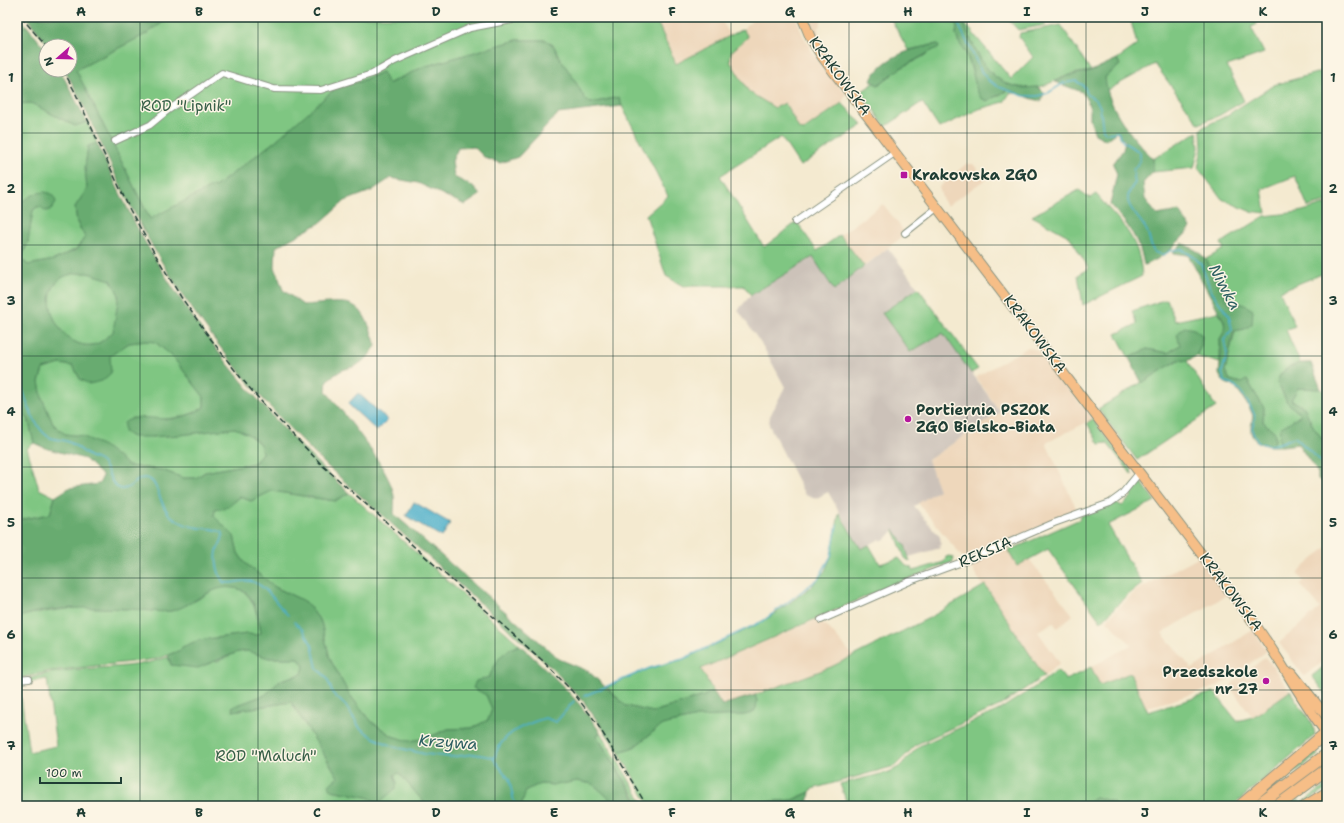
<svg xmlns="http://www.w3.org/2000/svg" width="1344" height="823" viewBox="0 0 1344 823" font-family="'Shantell Sans',sans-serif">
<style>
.built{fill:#eed7bb}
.industrial{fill:#ccc2b9}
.green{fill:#7fc682;stroke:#4f825b}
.forest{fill:#67ab70;stroke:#437452;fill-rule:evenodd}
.water{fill:#4bafca;stroke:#35767f}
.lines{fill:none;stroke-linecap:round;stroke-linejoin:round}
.stream{stroke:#4bafca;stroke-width:1.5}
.minor-casing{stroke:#8a9482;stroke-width:8}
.primary-casing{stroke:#8a9482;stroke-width:11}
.motorway-casing{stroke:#8a9482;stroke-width:13}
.minor{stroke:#fff;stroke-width:6}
.primary{stroke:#f6be87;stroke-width:9}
.motorway{stroke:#f6be87;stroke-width:11}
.rail{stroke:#1f3d34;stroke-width:1.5;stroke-dasharray:6 3;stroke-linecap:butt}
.grid{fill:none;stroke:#1f3d34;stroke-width:1;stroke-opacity:0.55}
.poi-dot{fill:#b5179e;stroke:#fcf5e5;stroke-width:1.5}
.labels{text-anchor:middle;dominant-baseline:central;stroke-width:3;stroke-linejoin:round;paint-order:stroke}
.street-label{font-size:15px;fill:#1f3d34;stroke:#fcf5e5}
.park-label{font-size:15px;fill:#375f48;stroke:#fcf5e5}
.poi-label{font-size:15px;font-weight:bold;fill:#1f3d34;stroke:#fcf5e5;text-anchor:start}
.water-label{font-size:16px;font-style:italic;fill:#2c5f61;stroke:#fcf5e5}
.neatline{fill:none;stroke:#1f3d34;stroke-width:1.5}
.grid-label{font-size:13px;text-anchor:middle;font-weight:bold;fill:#1f3d34}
</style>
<rect width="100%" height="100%" fill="#fcf5e5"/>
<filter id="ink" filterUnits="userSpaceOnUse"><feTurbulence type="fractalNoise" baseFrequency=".025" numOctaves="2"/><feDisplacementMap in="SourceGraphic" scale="8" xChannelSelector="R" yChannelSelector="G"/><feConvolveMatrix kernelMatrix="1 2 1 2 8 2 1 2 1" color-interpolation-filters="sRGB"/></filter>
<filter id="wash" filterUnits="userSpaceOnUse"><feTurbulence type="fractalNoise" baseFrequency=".012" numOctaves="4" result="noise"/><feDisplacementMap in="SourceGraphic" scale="16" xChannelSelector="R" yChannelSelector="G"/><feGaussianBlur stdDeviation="0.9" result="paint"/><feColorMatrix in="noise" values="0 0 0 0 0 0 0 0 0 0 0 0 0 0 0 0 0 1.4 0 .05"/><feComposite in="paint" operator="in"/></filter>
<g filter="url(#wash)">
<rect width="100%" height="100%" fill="#f4ead0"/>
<!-- built -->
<path class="built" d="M 655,17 L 719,17 L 731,36 L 676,64 Z
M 756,17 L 796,17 L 802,33 L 813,54 L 846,94 L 842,103 L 804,130 L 799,129 L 785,104 L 775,108 L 749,92 L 730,61 L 731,52 L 747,37 L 743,29 Z
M 808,17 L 822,17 L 820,26 L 818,28 L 819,41 Z
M 966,164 L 973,164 L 986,179 L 947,206 L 942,198 L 939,187 Z
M 883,204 L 906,234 L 864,266 L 840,235 Z
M 1028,347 L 1037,350 L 1093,419 L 1046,443 L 1077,510 L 1076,512 L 964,559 L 918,503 L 939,490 L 928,460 L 1000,412 L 976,377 Z
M 1005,547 L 1017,566 L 1029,559 L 1073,615 L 1057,628 L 1053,622 L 1038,632 L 1060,663 L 1044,676 L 968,563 Z
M 1327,547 L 1327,659 L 1304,676 L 1279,643 L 1320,608 L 1300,584 L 1303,581 L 1297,573 Z
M 1198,557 L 1227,595 L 1162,633 L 1192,669 L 1253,630 L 1267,651 L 1230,678 L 1216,687 L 1146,708 L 1130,673 L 1100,685 L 1091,667 L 1132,645 L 1106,620 L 1137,590 Z
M 820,618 L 824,626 L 826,625 L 853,656 L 831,667 L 744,699 L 721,705 L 701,669 Z
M 1266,657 L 1290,691 L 1253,717 L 1232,690 L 1231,686 L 1235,680 Z"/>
<!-- industrial -->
<path class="industrial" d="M 888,248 L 918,288 L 882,313 L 910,352 L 943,333 L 1000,412 L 928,460 L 939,490 L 914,506 L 940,537 L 941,544 L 939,545 L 940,548 L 909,557 L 905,545 L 894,530 L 885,540 L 882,541 L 880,539 L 861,549 L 828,492 L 817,498 L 805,495 L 769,425 L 770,416 L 785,387 L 764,348 L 738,310 L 751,295 L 814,257 L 834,290 Z"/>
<!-- green -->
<path class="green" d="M 17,17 L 19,17 L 27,26 L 17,28 Z
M 170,17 L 655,17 L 676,64 L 743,29 L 748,37 L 731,52 L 730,61 L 749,92 L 775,108 L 785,103 L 799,129 L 804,130 L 842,103 L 863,125 L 800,166 L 781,137 L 720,176 L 764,247 L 797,222 L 817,251 L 840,235 L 864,266 L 834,290 L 813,257 L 751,295 L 744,286 L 683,286 L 666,276 L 646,215 L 668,196 L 622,106 L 619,97 L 591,103 L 585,99 L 574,79 L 559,57 L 554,46 L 546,40 L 517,40 L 423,67 L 387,84 L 382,72 L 359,82 L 340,86 L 274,142 L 215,187 L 213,186 L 157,218 L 150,219 L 76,70 L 148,33 Z
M 890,17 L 951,17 L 957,27 L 956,34 L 958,41 L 966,53 L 974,77 L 994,98 L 1008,90 L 1024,94 L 1010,93 L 1004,102 L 979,109 L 939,128 L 922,102 L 885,127 L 874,110 L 858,94 L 874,83 L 878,85 L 901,68 L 924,56 L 937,44 L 908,50 Z
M 1006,17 L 1040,17 L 1046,25 L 1018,30 Z
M 1130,17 L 1200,17 L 1201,19 L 1207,17 L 1254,17 L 1256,25 L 1251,27 L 1264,53 L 1227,66 L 1244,101 L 1220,115 L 1199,124 L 1155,64 L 1106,91 L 1105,77 L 1120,65 L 1117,59 L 1137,45 Z
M 963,21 L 1011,79 L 1033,57 L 1019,37 L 1020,33 L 1061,25 L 1091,71 C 1083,72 1074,73 1067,76 C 1057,79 1049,85 1038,87 C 991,93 978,57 963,21 Z
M 1327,70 L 1327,202 L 1308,207 L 1295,176 L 1262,189 L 1266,213 L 1249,211 L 1222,199 L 1198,168 L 1202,149 L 1201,130 L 1203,127 L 1224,117 L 1274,85 Z
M 31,103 L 75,126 L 87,122 L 97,143 L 88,147 L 85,167 L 87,189 L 75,207 L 77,223 L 85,237 L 76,249 L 54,260 L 28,265 L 21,259 L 28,242 L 33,210 L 37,207 L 41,207 L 45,211 L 56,202 L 19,205 L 17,207 L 17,104 Z
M 1197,132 L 1199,148 L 1194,168 L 1153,172 L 1153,159 Z
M 1079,190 L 1090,198 L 1096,194 C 1120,223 1139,235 1142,276 L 1083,305 L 1078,275 L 1089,269 L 1070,237 L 1032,216 Z
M 1327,204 L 1327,272 L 1280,291 L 1295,326 L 1286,330 L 1300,363 C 1288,367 1281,370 1277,382 L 1287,402 L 1301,415 L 1279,440 L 1282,446 L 1271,446 L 1275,441 L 1275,432 L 1263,422 L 1264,408 L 1247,380 L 1241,383 L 1230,380 L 1225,371 L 1235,331 L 1245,329 L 1243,304 L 1229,304 L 1206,259 L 1224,249 L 1221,243 L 1265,216 L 1299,212 Z
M 88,273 L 111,280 L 119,295 L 114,332 C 109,335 104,340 99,343 C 68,357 36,305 57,282 C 64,273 78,273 88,273 Z
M 918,288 L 978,369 L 971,373 L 943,333 L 910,352 L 882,313 Z
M 1167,299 L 1175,321 L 1218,312 L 1224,321 L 1225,330 L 1220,339 L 1220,363 L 1196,356 L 1201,346 L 1180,345 L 1168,353 L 1147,349 L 1129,358 L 1116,334 L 1137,324 L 1132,311 Z
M 147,341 L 155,342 L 172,356 L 204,397 L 204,407 C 182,422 156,419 131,418 L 151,437 L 180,435 L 235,428 L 248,434 L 260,444 L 262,453 L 254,463 L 205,472 L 196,478 L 183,478 L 162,470 L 129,466 L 82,436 L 65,434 L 53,424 L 42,398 L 39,382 L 43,369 L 60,364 L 73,366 L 80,379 L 111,373 L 109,356 L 129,343 Z
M 1178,360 L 1187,361 L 1216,407 L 1137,460 L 1098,409 Z
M 1298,388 L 1321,389 L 1327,393 L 1327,446 L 1313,426 L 1304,407 L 1291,400 Z
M 21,415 L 28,418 L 34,443 L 27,448 L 39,489 L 55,497 L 50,514 L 19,520 L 17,509 L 17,417 Z
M 1093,419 L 1131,469 L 1132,475 L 1107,443 L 1099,444 L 1087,423 Z
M 1138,482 L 1142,483 L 1155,501 L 1108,525 L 1142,584 L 1124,598 L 1101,622 L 1048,549 L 1017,566 L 1008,551 L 1080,519 L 1080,516 L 1117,503 L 1122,506 L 1132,496 L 1128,492 L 1134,484 Z
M 271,491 L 334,501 L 349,493 L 520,645 L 509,649 L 486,695 L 492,709 L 488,720 L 472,728 L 448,729 L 427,738 L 409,742 L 392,736 L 372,722 L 349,694 L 330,659 L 321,622 L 306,602 L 275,587 L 245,563 L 238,553 L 234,536 L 214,516 L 215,510 L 228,507 L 240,497 L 251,501 Z
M 839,513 L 861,549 L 869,545 L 880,564 L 899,558 L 906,566 L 912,567 L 913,571 L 944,562 L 946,557 L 949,556 L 954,558 L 953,562 L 897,583 L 701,669 L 713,691 L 704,696 L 653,712 L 626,706 L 607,687 L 650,668 L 684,659 L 752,627 L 776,613 L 811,587 L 825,571 L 831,557 Z
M 894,530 L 905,545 L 910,562 L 905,558 Z
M 985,585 L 1044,676 L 1001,705 L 917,744 L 895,766 L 812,789 L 810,792 L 792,800 L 762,802 L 751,806 L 650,806 L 619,752 L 634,747 L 662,725 L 697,717 L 744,715 L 757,701 L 755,695 L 831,667 L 931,617 Z
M 219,587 C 226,588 236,587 241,590 C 255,597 258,620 261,633 L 257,635 L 247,634 L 199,640 L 181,650 L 157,659 L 51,671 L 17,679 L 17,618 L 29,614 L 82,607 L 171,611 L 195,601 Z
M 248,651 L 269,658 L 299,658 L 304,666 L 303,674 L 281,680 L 265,695 L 233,707 L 233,711 L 291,702 L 339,778 L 331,790 L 367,797 L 379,803 L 397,784 L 394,774 L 399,773 L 427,806 L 17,806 L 17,681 L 25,682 L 19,683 L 29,752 L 56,746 L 47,679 L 29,682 L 31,678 C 75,663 125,673 168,657 L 171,665 L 218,661 L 238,652 Z
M 1327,664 L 1327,695 L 1312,676 Z
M 1091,667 L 1100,685 L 1130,673 L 1148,712 L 1214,692 L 1237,721 L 1253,717 L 1290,691 L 1313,725 L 1315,735 L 1233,806 L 1116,806 L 1113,802 L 1095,797 L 1079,806 L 848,806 L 840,784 L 889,772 L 899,767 L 919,746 L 999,710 L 1041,683 L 1057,670 L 1066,680 Z
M 600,732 L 645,806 L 638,806 L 638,801 L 597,736 Z
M 1314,750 L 1318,755 L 1250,806 L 1244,806 Z
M 577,781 L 593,784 L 618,806 L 521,806 L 526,790 L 540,784 L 556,785 Z
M 1327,785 L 1327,789 L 1300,806 L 1288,806 L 1298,799 L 1301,803 Z"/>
<!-- forest -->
<path class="forest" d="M 26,17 L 170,17 L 148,33 L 76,70 L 150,219 L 213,186 L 215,187 L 274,142 L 337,87 L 359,82 L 382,72 L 388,84 L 423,67 L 517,40 L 546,40 L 554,46 L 559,57 L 574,79 L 585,99 L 591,103 L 619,97 L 622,106 L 558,114 L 518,157 L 500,163 L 485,158 L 474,147 L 458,148 L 452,161 L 454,177 L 472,186 L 480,195 L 465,205 L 418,183 L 391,178 L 371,191 L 345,201 L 320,223 L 276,247 L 275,267 L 283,290 L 303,305 C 352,302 360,294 376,346 L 367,358 L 356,366 L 342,370 L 327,380 L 326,391 C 343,413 391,470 394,496 C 395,501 394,508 394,514 L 559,659 L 588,671 L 626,706 L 653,712 L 704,696 L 713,691 L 722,705 L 755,695 L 757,701 L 756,708 L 753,713 L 745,715 L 697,717 L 662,725 L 634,747 L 619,752 L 584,702 L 553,669 L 325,464 C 251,392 186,311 138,220 C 111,171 92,118 65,70 L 70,70 L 70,46 L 49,46 Z
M 951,17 L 967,17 L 963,21 C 975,49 984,79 1017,87 C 1023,89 1032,87 1038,87 L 1044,93 L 1041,101 C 1029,99 1020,93 1008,90 L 987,101 L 981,98 L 977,91 L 971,66 L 966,53 L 958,41 L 956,34 L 957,27 Z
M 27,26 L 46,50 L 46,70 L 60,70 L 87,122 L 75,126 L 31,103 L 17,104 L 17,28 Z
M 938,44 L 939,47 L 901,68 L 878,85 L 871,80 C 884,55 912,49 938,44 Z
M 1117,59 L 1120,65 L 1105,77 C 1107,108 1133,138 1153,159 L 1153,172 L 1143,183 L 1145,199 L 1157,215 L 1179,211 L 1191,228 C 1176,244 1165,258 1144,265 C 1140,240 1127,223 1110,205 L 1117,174 L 1113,164 L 1123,150 L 1125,141 L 1116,132 L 1106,140 L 1095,134 L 1090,120 L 1090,106 L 1082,92 L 1055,82 L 1067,76 L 1091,71 Z
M 97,143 C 114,181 131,218 152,254 C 205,344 273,423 349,493 L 335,501 L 272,491 L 251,501 L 240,497 L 228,507 L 215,510 L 214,516 L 234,536 L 238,553 L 245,563 L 275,587 L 306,602 L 321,622 L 330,659 L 349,694 L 372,722 L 392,736 L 409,741 L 427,738 L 448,729 L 472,728 L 488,720 L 492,709 L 486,695 L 473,688 L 476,681 L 489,677 C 498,659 500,652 520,645 C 549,672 578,698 600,732 L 597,736 L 639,805 L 618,806 L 593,784 L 577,781 L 556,785 L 540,784 L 526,790 L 521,806 L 427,806 L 399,773 L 394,775 L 397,784 L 395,789 L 379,803 L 367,797 L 331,790 L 329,785 L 338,777 L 291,702 L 233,711 L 232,707 L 265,695 L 281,680 L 302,674 L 304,666 L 299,658 L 269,658 L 247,651 L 238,652 L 198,668 L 171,665 L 168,655 L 181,650 L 182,647 L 199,640 L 247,634 L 257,635 L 261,633 C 259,620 255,596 241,590 C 215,579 195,606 171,611 C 159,613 144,610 132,609 C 94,608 53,605 17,618 L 17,509 L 19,520 L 50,514 L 55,497 L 69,488 L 99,484 L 103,476 L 85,459 L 45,448 L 34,443 L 28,418 L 21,415 L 17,417 L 17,207 C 26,197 50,182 56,202 C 53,207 51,211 45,211 L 41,207 L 37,207 L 33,210 L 28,242 L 21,259 L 28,265 L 54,260 L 76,250 L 85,237 L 77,222 L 75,207 L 87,189 L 85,167 L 88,146 ZM 88,273 L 111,280 L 119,295 L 113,332 C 109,335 104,340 99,343 C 68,357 36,305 57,282 C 64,273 78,273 88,273 ZM 147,341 L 155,342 L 172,356 L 204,397 L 204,407 C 194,414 183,417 171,419 C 156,420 136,413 124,423 L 124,432 L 132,437 L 151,437 L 180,435 L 235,428 L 248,434 L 260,444 L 262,453 L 255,463 L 205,472 L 196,478 L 183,478 L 162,470 L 129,466 L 104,446 L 82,436 L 65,434 L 53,424 L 42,398 L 39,382 L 43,369 L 60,364 L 73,366 L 80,379 L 89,384 L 102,381 L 111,373 L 110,356 L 129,343 Z
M 1182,243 L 1197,251 L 1206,259 L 1229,304 L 1243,304 L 1253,310 L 1252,324 L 1245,329 L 1234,331 L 1225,371 L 1230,380 L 1241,383 L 1247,380 L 1264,408 L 1263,422 L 1275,432 L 1275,442 L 1271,446 C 1261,445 1250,440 1251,428 C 1251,422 1254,418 1252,413 C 1250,408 1238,390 1234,387 C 1226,382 1224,385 1219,374 L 1221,353 L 1220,339 L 1225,330 L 1224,321 L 1188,255 L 1173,253 Z
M 1184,327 L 1194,329 L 1202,335 L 1201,346 L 1196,356 L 1187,361 L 1178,360 L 1142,383 L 1129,358 L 1147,349 L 1168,353 L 1180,345 L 1177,334 Z
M 1300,363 L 1311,363 L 1321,389 L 1298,388 L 1291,400 L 1304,407 L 1313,426 L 1327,446 L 1327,480 L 1323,482 L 1318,479 L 1318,473 L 1298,444 L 1282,446 L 1279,440 L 1280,428 L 1301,415 L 1287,402 L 1277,382 C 1281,370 1288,367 1300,363 Z
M 810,792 L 808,806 L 751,806 L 762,802 L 792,800 Z
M 1095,797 L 1113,802 L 1116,806 L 1079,806 Z"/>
<!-- water -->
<path class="water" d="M 358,393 L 388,420 L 377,431 L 348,404 Z
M 414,502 L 450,523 L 442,537 L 406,516 Z"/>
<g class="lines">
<!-- stream -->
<path class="stream" d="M 955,17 L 981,71 L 988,80 L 999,87 L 1024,96 L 1038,96 L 1048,93 L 1064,83 L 1076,81 L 1084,86 L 1088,95 L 1097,101 L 1100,107 L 1103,130 L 1106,133 L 1118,132 L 1123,142 L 1140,152 L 1140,161 L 1133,170 L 1135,183 C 1117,204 1138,213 1147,231 C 1150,238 1150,245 1154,252 L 1164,255 L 1171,250 L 1181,249 L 1194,257 L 1201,264 L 1211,291 L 1229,316 L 1232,329 L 1224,340 L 1227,354 L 1222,372 L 1224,381 C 1228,383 1232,383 1235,386 C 1240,389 1254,411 1255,417 C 1255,421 1252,425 1252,429 C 1252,433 1255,437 1257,440 C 1268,451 1284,441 1295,437 L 1327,467
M 17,337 L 21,345 C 20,349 17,353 17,357 C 17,377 31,427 49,437 C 54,440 61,439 66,441 C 76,444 81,451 89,456 C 93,458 97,459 100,461 C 109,467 110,488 122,489 C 132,490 137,474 149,479 C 159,483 159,507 172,517 C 180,523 190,527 200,528 C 208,529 216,528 223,533 C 223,541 219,545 217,551 C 215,561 218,574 223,582 C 230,585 239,580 248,581 C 265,582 276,604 288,615
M 294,622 L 303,630 L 312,645 L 317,668 L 327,678 L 333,694 L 346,706 L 360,728 L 374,738 L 395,747 L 425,754 L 451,757 L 474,754 L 492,757 L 509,779 L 515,806
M 584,696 L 650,668 L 683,659 L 763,621 L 818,579 L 831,556 L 837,525
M 494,760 C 499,734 523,725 545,718 L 556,722 L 574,701"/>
</g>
</g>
<g filter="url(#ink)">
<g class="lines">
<!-- minor casing -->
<g class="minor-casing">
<path id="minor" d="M 115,141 L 150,125 L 167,111 L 222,73 L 274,89 L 321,90 L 372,74 L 395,61 L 470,28 L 528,17
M 795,222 L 896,152
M 905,233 L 938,207
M 821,620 L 910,581 L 973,558 L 1054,523 L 1110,503 L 1121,495 L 1140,472
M 17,680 L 29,679"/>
</g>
<!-- primary casing -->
<g class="primary-casing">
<path id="primary" d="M 802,17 L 811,39 L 823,58 L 1251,619 C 1279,656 1299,697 1327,734
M 1292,673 L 1327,717"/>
</g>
<!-- motorway casing -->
<g class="motorway-casing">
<path id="motorway" d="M 1240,806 L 1327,732
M 1257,806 L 1327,754
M 1277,806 L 1327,769
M 1306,806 L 1327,793"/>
</g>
<!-- minor -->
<use href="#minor" class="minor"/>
<!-- primary -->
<use href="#primary" class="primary"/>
<!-- motorway -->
<use href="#motorway" class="motorway"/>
<!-- rail -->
<path class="rail" d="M 21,17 L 46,46
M 63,70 L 74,90 L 130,210 L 155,254 L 181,297 L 210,338 L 241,378 L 267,408 L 323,466 L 542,660 L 572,691 L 596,722 L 647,806"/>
</g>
</g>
<!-- grid -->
<path class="grid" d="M 140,17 L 140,806M 258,17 L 258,806M 377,17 L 377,806M 495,17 L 495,806M 613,17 L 613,806M 731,17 L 731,806M 849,17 L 849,806M 967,17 L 967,806M 1086,17 L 1086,806M 1204,17 L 1204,806M 17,133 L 1327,133M 17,245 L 1327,245M 17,356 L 1327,356M 17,467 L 1327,467M 17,578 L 1327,578M 17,690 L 1327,690"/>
<!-- markers -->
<g class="poi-dot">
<rect x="900" y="171" width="8" height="8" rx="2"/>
<circle cx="908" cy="419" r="4"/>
<circle cx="1266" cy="681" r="4"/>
</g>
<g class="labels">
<!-- street labels -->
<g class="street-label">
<text transform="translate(840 76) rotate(54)">KRAKOWSKA</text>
<text transform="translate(1035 334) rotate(53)">KRAKOWSKA</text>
<text transform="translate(985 552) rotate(-23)">REKSIA</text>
<text transform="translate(1231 592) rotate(53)">KRAKOWSKA</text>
</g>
<!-- park labels -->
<g class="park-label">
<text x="186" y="106">ROD "Lipnik"</text>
<text x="266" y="756">ROD "Maluch"</text>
</g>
<!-- poi labels -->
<g class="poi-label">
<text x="912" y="175">Krakowska ZGO</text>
<text x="916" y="410">Portiernia PSZOK<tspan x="916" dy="17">ZGO Bielsko-Biała</tspan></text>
<text x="1258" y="672" text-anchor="end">Przedszkole<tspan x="1258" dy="17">nr 27</tspan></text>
</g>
<!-- water labels -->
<g class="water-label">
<text transform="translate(1225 287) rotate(62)">Niwka</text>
<text transform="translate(448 742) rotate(4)">Krzywa</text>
</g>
</g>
<!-- margin -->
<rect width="1344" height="823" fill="none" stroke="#fcf5e5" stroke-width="44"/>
<!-- north arrow -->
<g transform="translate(58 58) rotate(250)"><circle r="19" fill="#fcf5e5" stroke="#a4ab9e"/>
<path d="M0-3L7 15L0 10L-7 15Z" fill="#b5179e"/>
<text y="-6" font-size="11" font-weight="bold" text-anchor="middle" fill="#1f3d34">N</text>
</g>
<!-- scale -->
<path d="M40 777v6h81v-6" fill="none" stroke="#1f3d34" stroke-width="2"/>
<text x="46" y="777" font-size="12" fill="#1f3d34" stroke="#fcf5e5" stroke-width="3" paint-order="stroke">100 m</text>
<rect x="22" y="22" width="1300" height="779" class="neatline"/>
<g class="grid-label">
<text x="81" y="16">A</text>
<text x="199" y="16">B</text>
<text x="317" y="16">C</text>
<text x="436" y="16">D</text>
<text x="554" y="16">E</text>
<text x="672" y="16">F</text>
<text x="790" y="16">G</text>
<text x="908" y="16">H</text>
<text x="1027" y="16">I</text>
<text x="1145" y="16">J</text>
<text x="1263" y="16">K</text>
<text x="11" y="82">1</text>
<text x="1333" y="82">1</text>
<text x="11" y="193">2</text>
<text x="1333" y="193">2</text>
<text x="11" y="305">3</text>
<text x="1333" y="305">3</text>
<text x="11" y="416">4</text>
<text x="1333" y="416">4</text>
<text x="11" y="527">5</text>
<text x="1333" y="527">5</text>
<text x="11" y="639">6</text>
<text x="1333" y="639">6</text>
<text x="11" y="750">7</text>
<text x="1333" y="750">7</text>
<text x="81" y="817">A</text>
<text x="199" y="817">B</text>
<text x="317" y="817">C</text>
<text x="436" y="817">D</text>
<text x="554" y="817">E</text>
<text x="672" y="817">F</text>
<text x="790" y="817">G</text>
<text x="908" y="817">H</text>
<text x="1027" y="817">I</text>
<text x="1145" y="817">J</text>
<text x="1263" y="817">K</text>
</g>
</svg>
